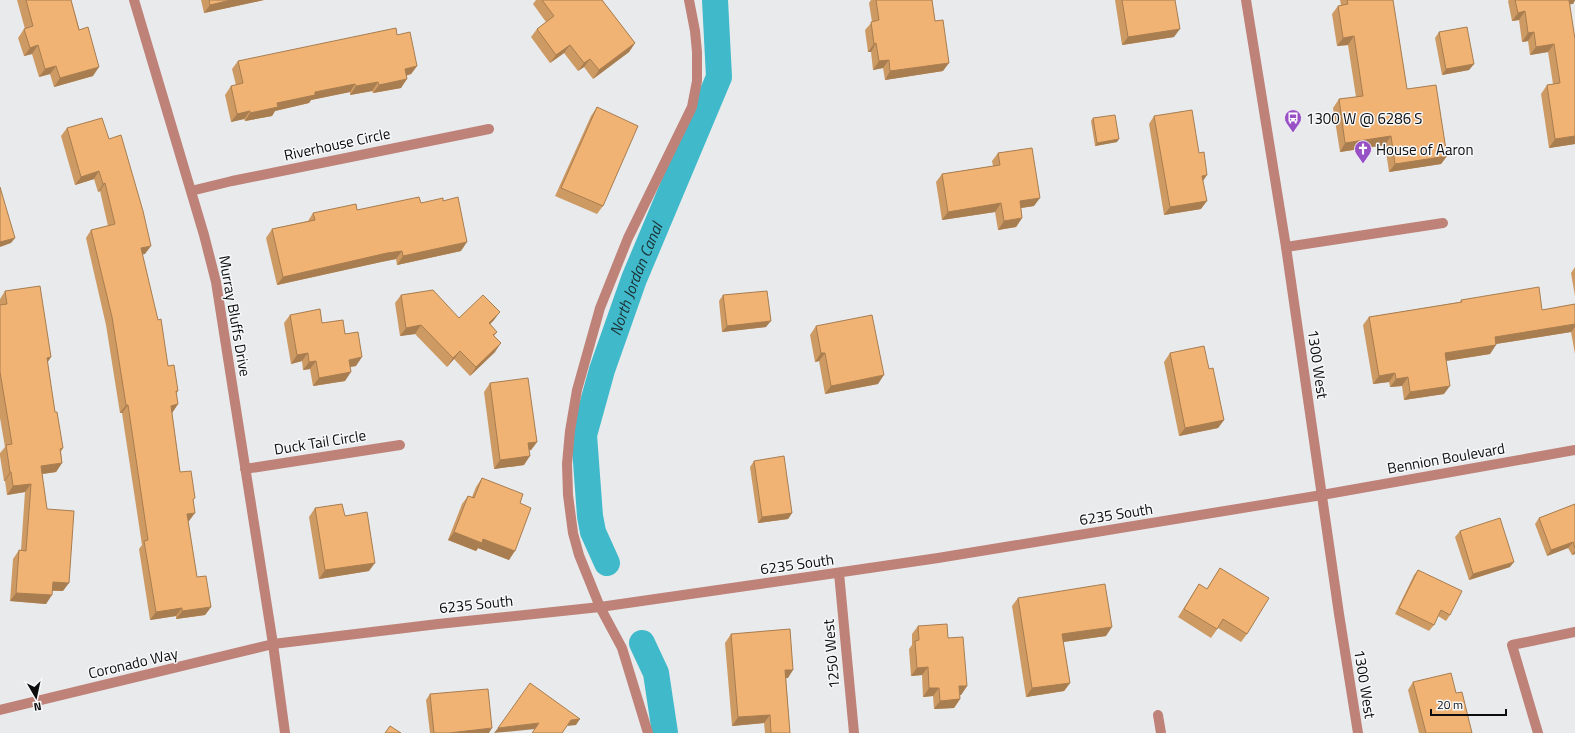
<svg xmlns="http://www.w3.org/2000/svg" width="1575" height="733" viewBox="0 0 1575 733" font-family="'Titillium Web',sans-serif">
<style>
.lines{fill:none;stroke-linecap:round;stroke-linejoin:round}
.canal{stroke:#40bacb;stroke-width:26}
.service{stroke:#be8279;stroke-width:10}
.minor{stroke:#be8279;stroke-width:10}
.tertiary{stroke:#be8279;stroke-width:10}
.wall{fill:#ce9a63}
.shaded-wall{fill:#a87d50}
.building{fill:#f0b373;stroke:#a87d50}
.labels{text-anchor:middle;dominant-baseline:central;stroke-width:3;stroke-linejoin:round;paint-order:stroke}
.poi-label{font-size:15px;fill:#0d0d0e;stroke:#f7f8fa;text-anchor:start}
.street-label{font-size:15px;fill:#0d0d0e;stroke:#f7f8fa}
.water-label{font-size:16px;font-style:italic;fill:#1c3135;stroke:#f7f8fa}
</style>
<rect width="100%" height="100%" fill="#e9eaec"/>
<g class="lines">
<!-- canal -->
<g class="canal">
<path id="s1" d="M 607,563 L 593,532 L 590,516 L 584,435 L 602,370 L 634,279 L 719,77 L 715,0"/>
<path d="M 642,643 L 656,673 L 665,733"/>
</g>
<!-- service -->
<path class="service" d="M 1286,247 L 1443,223
M 648,733 L 622,648 L 600,607 L 579,555 L 573,533 L 568,495 L 567,464 L 570,431 L 577,390 L 600,308 L 628,238 L 692,107 L 697,81 L 697,52 L 695,31 L 689,0"/>
<!-- minor -->
<path class="minor" d="M 134,0 L 204,235 L 216,282 L 273,644 L 285,733
M 191,191 L 232,181 L 489,129
M 245,469 L 400,445
M 839,573 L 854,733
M 0,710 L 273,644 L 438,624 L 600,607 L 815,576 L 938,558 L 1322,495
M 1158,715 L 1161,733
M 1538,733 L 1512,645 L 1575,632"/>
<!-- tertiary -->
<path class="tertiary" d="M 1246,0 L 1286,247 L 1339,614 L 1358,733
M 1322,495 L 1575,450"/>
</g>
<!-- wall -->
<path class="wall" d="M 17,0 L 71,0 L 93,76 L 54,87 L 50,74 L 39,77 L 32,54 L 24,56 L 18,38 L 24,29 L 25,29 Z
M 201,0 L 264,0 L 204,13 Z
M 536,0 L 602,0 L 635,43 L 629,52 L 593,79 L 584,67 L 578,71 L 564,53 L 550,63 L 531,37 L 537,29 L 546,22 L 533,4 Z
M 871,0 L 932,0 L 943,71 L 885,80 L 883,68 L 873,70 L 871,52 L 868,52 L 865,30 L 872,22 L 869,3 Z
M 1115,0 L 1175,0 L 1174,37 L 1122,45 Z
M 1340,0 L 1393,0 L 1407,89 L 1447,156 L 1441,164 L 1389,172 L 1385,145 L 1340,152 L 1333,108 L 1339,99 L 1356,97 L 1348,45 L 1337,46 L 1332,14 L 1338,6 L 1341,5 Z
M 1509,0 L 1575,0 L 1573,4 L 1570,4 L 1575,144 L 1549,148 L 1541,94 L 1547,85 L 1553,84 L 1548,52 L 1530,55 L 1528,41 L 1522,42 L 1519,20 L 1512,21 L 1508,1 Z
M 1439,32 L 1474,64 L 1469,70 L 1442,75 L 1435,38 Z
M 397,35 L 417,66 L 411,74 L 406,76 L 401,88 L 373,93 L 372,91 L 350,95 L 350,92 L 311,100 L 309,103 L 275,111 L 272,116 L 245,121 L 244,119 L 231,122 L 225,95 L 231,86 L 236,85 L 232,69 L 238,61 Z
M 597,107 L 603,206 L 597,214 L 555,196 L 591,116 Z
M 1154,116 L 1203,181 L 1201,209 L 1164,215 L 1149,124 Z
M 1093,118 L 1117,142 L 1095,146 L 1091,121 Z
M 67,128 L 109,139 L 145,254 L 142,254 L 168,366 L 178,391 L 176,394 L 178,404 L 172,413 L 180,472 L 193,501 L 189,521 L 188,521 L 197,577 L 211,607 L 205,615 L 176,619 L 176,616 L 150,620 L 139,549 L 142,545 L 122,413 L 120,413 L 106,325 L 86,238 L 91,230 L 108,226 L 100,191 L 98,192 L 94,179 L 75,185 L 61,136 Z
M 998,153 L 1034,206 L 1021,208 L 1022,218 L 1016,227 L 998,230 L 995,212 L 942,220 L 936,182 L 942,174 L 993,166 L 992,161 Z
M 443,201 L 461,251 L 397,265 L 396,259 L 381,262 L 277,285 L 266,238 L 272,229 L 308,221 L 313,213 L 357,210 Z
M 1575,267 L 1575,296 L 1571,273 Z
M 5,291 L 51,357 L 47,363 L 55,412 L 63,448 L 61,452 L 62,463 L 56,472 L 42,474 L 47,509 L 63,591 L 52,591 L 46,604 L 10,601 L 13,559 L 19,550 L 21,550 L 25,492 L 7,495 L 5,481 L 4,481 L 0,456 L 0,453 L 5,447 L 0,418 L 0,299 Z
M 401,295 L 459,318 L 494,320 L 490,324 L 497,332 L 494,336 L 495,352 L 470,376 L 454,359 L 447,367 L 415,334 L 400,336 L 395,303 Z
M 723,295 L 766,327 L 722,332 L 719,301 Z
M 1461,300 L 1542,310 L 1575,304 L 1575,354 L 1571,332 L 1496,344 L 1490,354 L 1446,361 L 1444,394 L 1404,400 L 1402,386 L 1390,387 L 1389,382 L 1373,384 L 1363,325 L 1369,317 L 1460,302 Z
M 290,315 L 322,323 L 345,334 L 356,366 L 350,367 L 345,381 L 313,386 L 310,369 L 303,370 L 302,361 L 291,364 L 284,323 Z
M 816,326 L 878,384 L 825,394 L 819,361 L 815,362 L 810,335 Z
M 1170,353 L 1209,369 L 1224,420 L 1218,428 L 1179,436 L 1164,362 Z
M 490,383 L 537,442 L 531,450 L 529,450 L 524,465 L 494,469 L 484,392 Z
M 754,461 L 792,513 L 788,519 L 758,523 L 750,467 Z
M 482,478 L 520,503 L 509,560 L 478,548 L 476,551 L 448,540 L 462,504 L 468,496 L 472,497 L 476,487 Z
M 1575,504 L 1575,554 L 1572,555 L 1568,548 L 1547,556 L 1535,524 L 1539,518 Z
M 315,508 L 345,516 L 369,571 L 319,579 L 309,517 Z
M 1460,531 L 1510,567 L 1469,580 L 1455,537 Z
M 1220,568 L 1247,634 L 1241,642 L 1218,628 L 1211,638 L 1178,617 L 1199,584 L 1207,589 Z
M 1418,570 L 1450,615 L 1446,621 L 1438,616 L 1434,625 L 1429,631 L 1395,614 L 1414,575 Z
M 1018,598 L 1106,636 L 1063,642 L 1070,683 L 1064,691 L 1026,697 L 1012,606 Z
M 918,626 L 948,638 L 967,686 L 961,695 L 960,695 L 960,699 L 954,708 L 934,709 L 933,696 L 923,697 L 922,675 L 911,676 L 909,649 L 912,645 L 912,634 Z
M 731,634 L 788,678 L 786,678 L 790,733 L 765,733 L 764,723 L 732,726 L 725,643 Z
M 1413,682 L 1456,693 L 1472,733 L 1419,733 L 1408,690 Z
M 430,694 L 489,733 L 430,733 L 426,700 Z"/>
<!-- shaded-wall -->
<path class="shaded-wall" d="M 231,0 L 264,0 L 204,13 L 210,5 Z
M 1566,0 L 1575,0 L 1573,4 L 1562,5 Z
M 1525,11 L 1519,20 L 1512,21 L 1518,13 Z
M 1180,29 L 1174,37 L 1122,45 L 1128,37 Z
M 1534,32 L 1528,41 L 1522,42 L 1528,33 Z
M 1354,36 L 1348,45 L 1337,46 L 1343,38 Z
M 635,43 L 629,52 L 593,79 L 599,70 Z
M 876,43 L 871,52 L 868,52 L 874,44 Z
M 1554,44 L 1548,52 L 1530,55 L 1536,47 Z
M 38,45 L 32,54 L 24,56 L 30,48 Z
M 570,45 L 564,53 L 550,63 L 556,55 Z
M 590,59 L 584,67 L 578,71 L 584,63 Z
M 889,60 L 883,68 L 873,70 L 879,61 Z
M 949,63 L 943,71 L 885,80 L 890,71 Z
M 1474,64 L 1469,70 L 1442,75 L 1446,69 Z
M 56,66 L 50,74 L 39,77 L 45,69 Z
M 417,66 L 411,74 L 399,77 L 405,69 Z
M 99,67 L 93,76 L 54,87 L 60,78 Z
M 407,79 L 401,88 L 373,93 L 379,85 Z
M 378,82 L 372,91 L 350,95 L 356,86 Z
M 355,84 L 350,92 L 311,100 L 309,103 L 275,111 L 272,116 L 245,121 L 250,113 L 277,103 L 315,92 Z
M 250,111 L 244,119 L 231,122 L 237,114 Z
M 1391,136 L 1385,145 L 1340,152 L 1345,143 Z
M 1575,136 L 1575,144 L 1549,148 L 1555,139 Z
M 1119,139 L 1117,142 L 1095,146 L 1097,143 Z
M 1447,156 L 1441,164 L 1389,172 L 1395,164 Z
M 99,171 L 94,179 L 75,185 L 81,177 Z
M 1207,175 L 1201,184 L 1202,176 Z
M 105,183 L 100,191 L 98,192 L 103,184 Z
M 1040,198 L 1034,206 L 1014,209 L 1020,201 Z
M 1207,201 L 1201,209 L 1164,215 L 1170,207 Z
M 1001,203 L 995,212 L 942,220 L 948,212 Z
M 1022,218 L 1016,227 L 998,230 L 1004,221 Z
M 15,238 L 11,243 L 0,247 L 0,242 Z
M 467,242 L 461,251 L 397,265 L 403,256 Z
M 151,246 L 145,254 L 135,256 L 141,248 Z
M 402,251 L 396,259 L 381,262 L 277,285 L 283,277 L 387,253 Z
M 500,312 L 494,320 L 483,331 L 489,323 Z
M 771,321 L 766,327 L 722,332 L 727,326 Z
M 1575,324 L 1575,327 L 1571,332 L 1489,345 L 1495,337 Z
M 421,325 L 415,334 L 400,336 L 406,328 Z
M 501,343 L 495,352 L 470,376 L 476,367 Z
M 1496,345 L 1490,354 L 1439,362 L 1445,353 Z
M 460,351 L 454,359 L 447,367 L 453,358 Z
M 308,353 L 302,361 L 291,364 L 297,355 Z
M 821,353 L 825,353 L 819,361 L 815,362 Z
M 51,357 L 45,366 L 47,358 Z
M 362,357 L 356,366 L 343,368 L 349,360 Z
M 316,361 L 310,369 L 303,370 L 309,362 Z
M 351,372 L 345,381 L 313,386 L 319,378 Z
M 1395,373 L 1389,382 L 1373,384 L 1379,376 Z
M 884,375 L 878,384 L 825,394 L 831,386 Z
M 1408,377 L 1402,386 L 1390,387 L 1396,379 Z
M 1450,386 L 1444,394 L 1404,400 L 1410,392 Z
M 178,404 L 172,413 L 165,414 L 171,406 Z
M 126,405 L 128,405 L 122,413 L 120,413 Z
M 1224,420 L 1218,428 L 1179,436 L 1185,428 Z
M 537,442 L 531,450 L 522,452 L 528,443 Z
M 530,456 L 524,465 L 494,469 L 500,460 Z
M 62,463 L 56,472 L 35,475 L 41,466 Z
M 10,472 L 11,472 L 5,481 L 4,481 Z
M 31,484 L 25,492 L 7,495 L 13,486 Z
M 195,513 L 189,521 L 182,522 L 187,514 Z
M 792,513 L 788,519 L 758,523 L 762,517 Z
M 454,532 L 483,539 L 515,551 L 509,560 L 478,548 L 476,551 L 448,540 Z
M 1573,542 L 1568,548 L 1547,556 L 1551,550 Z
M 1575,551 L 1575,554 L 1572,555 Z
M 1514,562 L 1510,567 L 1469,580 L 1473,574 Z
M 375,563 L 369,571 L 319,579 L 325,570 Z
M 53,582 L 69,583 L 63,591 L 47,590 Z
M 16,593 L 52,595 L 46,604 L 10,601 Z
M 211,607 L 205,615 L 176,619 L 182,611 Z
M 182,608 L 176,616 L 150,620 L 156,612 Z
M 1112,627 L 1106,636 L 1056,643 L 1062,634 Z
M 928,667 L 922,675 L 911,676 L 917,668 Z
M 785,670 L 793,670 L 788,678 L 779,679 Z
M 1070,683 L 1064,691 L 1026,697 L 1032,688 Z
M 959,686 L 967,686 L 961,695 L 953,695 Z
M 929,688 L 939,688 L 933,696 L 923,697 Z
M 960,699 L 954,708 L 934,709 L 940,701 Z
M 770,715 L 764,723 L 732,726 L 738,717 Z
M 580,719 L 576,725 L 567,726 L 571,720 Z
M 539,723 L 535,729 L 494,733 L 498,728 Z
M 492,728 L 489,733 L 449,733 Z"/>
<!-- building -->
<path class="building" d="M 26,0 L 71,0 L 79,30 L 88,27 L 99,67 L 60,78 L 56,66 L 45,69 L 38,45 L 30,48 L 24,29 L 33,26 Z
M 209,0 L 231,0 L 210,5 Z
M 542,0 L 602,0 L 635,43 L 599,70 L 590,59 L 584,63 L 570,45 L 556,55 L 537,29 L 554,16 Z
M 876,0 L 932,0 L 935,21 L 943,20 L 949,63 L 890,71 L 889,60 L 879,61 L 876,43 L 874,44 L 871,22 L 879,20 Z
M 1122,0 L 1175,0 L 1180,29 L 1128,37 Z
M 1347,0 L 1393,0 L 1407,89 L 1436,85 L 1447,156 L 1395,164 L 1391,136 L 1345,143 L 1339,99 L 1363,96 L 1354,36 L 1343,38 L 1338,6 L 1348,4 Z
M 1515,0 L 1569,0 L 1575,39 L 1575,136 L 1555,139 L 1547,85 L 1560,83 L 1554,44 L 1536,47 L 1534,32 L 1528,33 L 1525,11 L 1518,13 Z
M 1467,27 L 1474,64 L 1446,69 L 1439,32 Z
M 396,28 L 397,35 L 410,32 L 417,66 L 405,69 L 407,79 L 379,85 L 378,82 L 356,86 L 355,84 L 315,92 L 315,95 L 277,103 L 278,107 L 250,113 L 250,111 L 237,114 L 231,86 L 243,83 L 238,61 Z
M 597,107 L 638,126 L 603,206 L 561,188 Z
M 1192,110 L 1199,153 L 1204,152 L 1207,175 L 1202,176 L 1207,201 L 1170,207 L 1154,116 Z
M 1115,115 L 1119,139 L 1097,143 L 1093,118 Z
M 102,118 L 109,139 L 121,135 L 143,211 L 151,246 L 141,248 L 158,320 L 161,319 L 168,366 L 174,365 L 178,391 L 176,391 L 178,404 L 171,406 L 180,472 L 191,471 L 195,498 L 193,499 L 195,513 L 187,514 L 197,577 L 206,576 L 211,607 L 182,611 L 182,608 L 156,612 L 144,541 L 148,540 L 128,405 L 126,405 L 112,317 L 91,230 L 115,224 L 105,183 L 103,184 L 99,171 L 81,177 L 67,128 Z
M 1032,148 L 1040,198 L 1020,201 L 1022,218 L 1004,221 L 1001,203 L 948,212 L 942,174 L 1000,165 L 998,153 Z
M 0,187 L 15,238 L 0,242 Z
M 419,197 L 421,203 L 443,198 L 443,201 L 458,197 L 467,242 L 403,256 L 402,251 L 387,253 L 283,277 L 272,229 L 315,220 L 313,213 L 356,204 L 357,210 Z
M 40,286 L 51,357 L 47,358 L 55,412 L 57,412 L 63,448 L 60,449 L 62,463 L 41,466 L 47,509 L 74,511 L 69,583 L 53,582 L 52,595 L 16,593 L 19,550 L 26,551 L 31,484 L 13,486 L 11,472 L 10,472 L 6,445 L 12,444 L 0,372 L 0,305 L 7,304 L 5,291 Z
M 1539,287 L 1542,310 L 1575,304 L 1575,324 L 1495,337 L 1496,345 L 1445,353 L 1450,386 L 1410,392 L 1408,377 L 1396,379 L 1395,373 L 1379,376 L 1369,317 L 1462,302 L 1461,300 Z
M 433,290 L 459,318 L 483,295 L 500,312 L 489,323 L 497,332 L 493,335 L 501,343 L 476,367 L 460,351 L 453,358 L 421,325 L 406,328 L 401,295 Z
M 767,291 L 771,321 L 727,326 L 723,295 Z
M 320,309 L 322,323 L 343,320 L 345,334 L 358,332 L 362,357 L 349,360 L 351,372 L 319,378 L 316,361 L 309,362 L 308,353 L 297,355 L 290,315 Z
M 872,315 L 884,375 L 831,386 L 825,353 L 821,353 L 816,326 Z
M 1204,346 L 1209,369 L 1213,368 L 1224,420 L 1185,428 L 1170,353 Z
M 528,378 L 537,442 L 528,443 L 530,456 L 500,460 L 490,383 Z
M 784,456 L 792,513 L 762,517 L 754,461 Z
M 482,478 L 523,494 L 520,503 L 531,508 L 515,551 L 483,539 L 482,543 L 454,532 L 468,496 L 474,498 Z
M 342,504 L 345,516 L 367,512 L 375,563 L 325,570 L 315,508 Z
M 1575,504 L 1575,548 L 1573,542 L 1551,550 L 1539,518 Z
M 1500,518 L 1514,562 L 1473,574 L 1460,531 Z
M 1220,568 L 1269,598 L 1247,634 L 1223,619 L 1217,629 L 1184,609 L 1199,584 L 1207,589 Z
M 1418,570 L 1462,591 L 1450,615 L 1441,610 L 1434,625 L 1399,608 Z
M 1105,584 L 1112,627 L 1062,634 L 1070,683 L 1032,688 L 1018,598 Z
M 947,624 L 948,638 L 963,637 L 967,686 L 959,686 L 960,699 L 940,701 L 939,688 L 929,688 L 928,667 L 917,668 L 915,641 L 919,640 L 918,626 Z
M 790,629 L 793,670 L 785,670 L 790,733 L 771,733 L 770,715 L 738,717 L 731,634 Z
M 1451,673 L 1456,693 L 1462,692 L 1472,733 L 1426,733 L 1413,682 Z
M 530,683 L 580,719 L 571,720 L 562,733 L 532,733 L 539,723 L 498,728 Z
M 488,689 L 492,728 L 449,733 L 434,733 L 430,694 Z
M 390,726 L 401,733 L 385,733 Z"/>
<!-- icons -->
<defs>
<g id="bus-pin" transform="scale(0.9)"><path d="M0 17L-7.5 6A9.5 9.5 0 1 1 7.5 6Z" fill="#9751c5" stroke="#f7f8fa"/><path d="M-5-6H5V4H4V6H2V4H-2V6H-4V4H-5ZM-3.5-4V0h7V-4ZM-3.5 1.2v1.5H-2V1.2ZM2 1.2v1.5H3.5V1.2Z" fill="#fff"/></g>
<g id="church-pin" transform="scale(0.9)"><path d="M0 17L-7.5 6A9.5 9.5 0 1 1 7.5 6Z" fill="#9751c5" stroke="#f7f8fa"/><path d="M-1.2-6h2.4v3.5h3.3v2.4h-3.3V6h-2.4V-.1h-3.3v-2.4h3.3Z" fill="#fff"/></g>
</defs>
<g fill-rule="evenodd">
<use href="#bus-pin" x="1293" y="118"/>
<use href="#church-pin" x="1363" y="149"/>
</g>
<g class="labels">
<!-- poi labels -->
<g class="poi-label">
<text x="1306" y="118">1300 W @ 6286 S</text>
<text x="1376" y="149">House of Aaron</text>
</g>
<!-- street labels -->
<g class="street-label">
<text transform="translate(337 144) rotate(-12)">Riverhouse Circle</text>
<text transform="translate(235 316) rotate(80)">Murray Bluffs Drive</text>
<text transform="translate(1318 364) rotate(82)">1300 West</text>
<text transform="translate(320 442) rotate(-9)">Duck Tail Circle</text>
<text transform="translate(1446 458) rotate(-10)">Bennion Boulevard</text>
<text transform="translate(1116 514) rotate(-9)">6235 South</text>
<text transform="translate(797 564) rotate(-8)">6235 South</text>
<text transform="translate(476 604) rotate(-6)">6235 South</text>
<text transform="translate(831 654) rotate(-95)">1250 West</text>
<text transform="translate(133 663) rotate(-13)">Coronado Way</text>
<text transform="translate(1365 684) rotate(81)">1300 West</text>
</g>
<!-- water labels -->
<g class="water-label">
<text stroke="none"><textPath href="#s1" startOffset="296">North Jordan Canal</textPath></text>
</g>
</g>
<!-- north arrow -->
<g transform="translate(36 697) rotate(171)" stroke="#f7f8fa" stroke-width="3" paint-order="stroke">
<path d="M0-3L7 15L0 10L-7 15Z" fill="#0d0d0e"/>
<text y="-6" font-size="11" font-weight="bold" text-anchor="middle" fill="#0d0d0e">N</text>
</g>
<!-- scale -->
<path d="M1431 709v6h75v-6" fill="none" stroke="#0d0d0e" stroke-width="2"/>
<text x="1437" y="709" font-size="12" fill="#0d0d0e" stroke="#f7f8fa" stroke-width="3" paint-order="stroke">20 m</text>
</svg>
